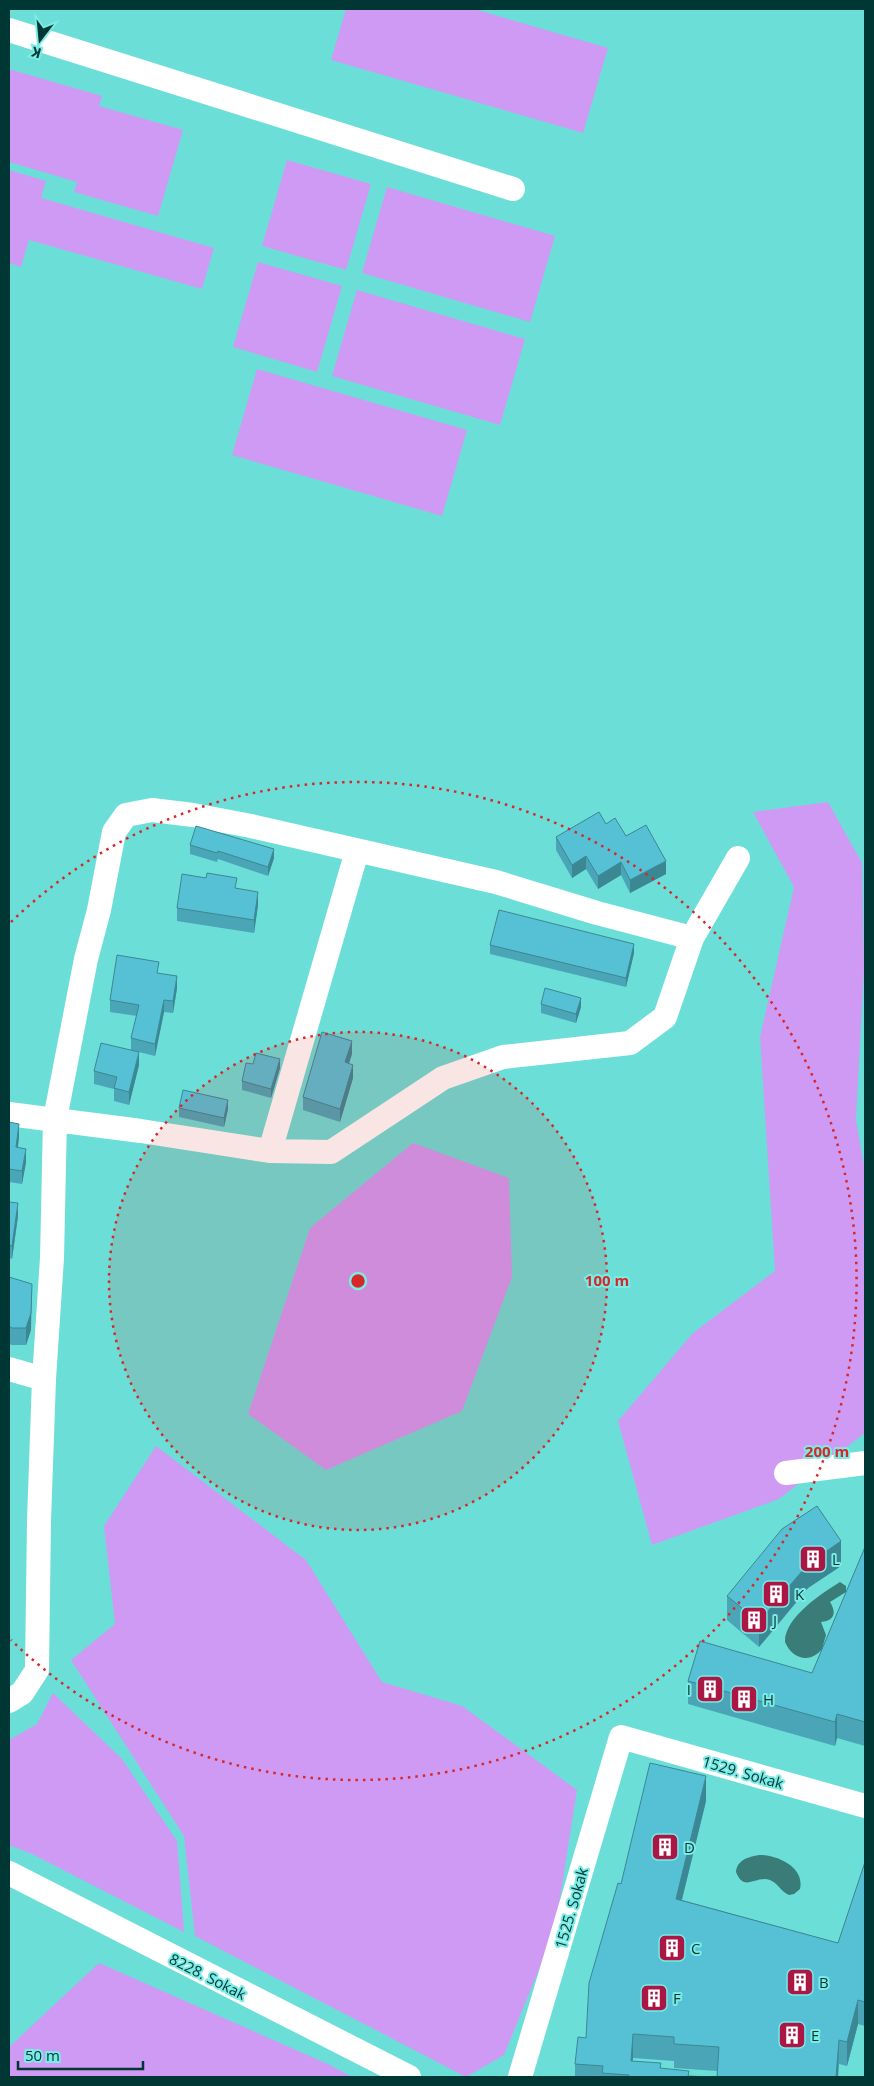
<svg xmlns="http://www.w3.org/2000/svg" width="874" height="2086" viewBox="0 0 874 2086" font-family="'Open Sans',sans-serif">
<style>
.green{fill:#cf9af4}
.water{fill:#3a7c78}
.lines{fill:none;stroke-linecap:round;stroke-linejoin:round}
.minor{stroke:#fff;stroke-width:24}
.wall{fill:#4aa6b6}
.shaded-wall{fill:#3c8794}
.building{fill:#56c1d4;stroke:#3c8794}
.ring{fill:none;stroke:#d62828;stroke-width:2.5;stroke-dasharray:2.5 5}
.labels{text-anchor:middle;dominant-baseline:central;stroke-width:4;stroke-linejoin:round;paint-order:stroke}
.poi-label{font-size:15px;fill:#003634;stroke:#7aece5;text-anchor:start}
.street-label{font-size:15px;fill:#003634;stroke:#7aece5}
.centre{fill:#d62828;stroke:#7aece5;stroke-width:2.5}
.ring-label{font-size:15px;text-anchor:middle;font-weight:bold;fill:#d62828;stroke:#7aece5;stroke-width:4;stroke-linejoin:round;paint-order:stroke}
</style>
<rect width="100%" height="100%" fill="#6cded8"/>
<!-- green -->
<path class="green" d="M 346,9 L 474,9 L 608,48 L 583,133 L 331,60 Z
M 9,69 L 102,96 L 99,106 L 183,130 L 158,216 L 74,192 L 77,182 L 9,162 Z
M 287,160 L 371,184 L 346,270 L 262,246 Z
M 9,170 L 46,181 L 41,198 L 214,248 L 202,289 L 29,240 L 21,267 L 9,263 Z
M 387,187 L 555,236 L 530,322 L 362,273 Z
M 258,262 L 342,286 L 317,372 L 233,347 Z
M 357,290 L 525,339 L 500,425 L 332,376 Z
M 257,369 L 467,430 L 442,516 L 232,455 Z
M 828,802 L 862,863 L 864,968 L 856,1120 L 865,1171 L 865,1433 L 779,1499 L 652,1545 L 618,1421 L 693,1333 L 775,1271 L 760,1037 L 794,887 L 753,812 Z
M 413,1143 L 509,1178 L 512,1277 L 462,1411 L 326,1470 L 248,1414 L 310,1228 Z
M 156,1446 L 306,1560 L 382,1682 L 462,1706 L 577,1790 L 555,1930 L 504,2055 L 466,2077 L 195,1936 L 184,1836 L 71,1660 L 115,1624 L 104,1526 Z
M 53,1693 L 122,1759 L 177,1841 L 184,1932 L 32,1854 L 9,1845 L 9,1740 L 37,1724 Z
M 99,1963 L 330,2065 L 352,2077 L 9,2077 L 9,2047 Z"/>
<!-- water -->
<path class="water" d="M 840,1582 L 846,1586 L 846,1592 L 830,1602 C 837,1613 834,1621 821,1622 L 826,1635 L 822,1649 C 810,1664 792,1659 785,1642 C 784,1618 822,1593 840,1582 Z
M 759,1855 C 777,1855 805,1867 800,1889 L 794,1894 L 789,1895 C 781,1892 778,1883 770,1880 C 756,1875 744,1893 736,1872 C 737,1860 748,1857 759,1855 Z"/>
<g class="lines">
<!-- minor -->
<path class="minor" d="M 9,30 L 513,189
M 9,1114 L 141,1131 L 270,1151 L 331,1152 L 443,1078 L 503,1057 L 630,1043 L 665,1017 L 692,938 L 738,858
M 270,1151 L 357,851
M 9,1369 L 44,1379
M 786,1473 L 865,1463
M 9,1701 L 22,1693 L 37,1670 L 39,1521 L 44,1379 L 52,1258 L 55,1119 L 86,959 L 99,910 L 114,832 L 126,815 L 152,810 L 193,815 L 251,826 L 496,882 L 597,913 L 692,938
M 9,1873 L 409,2077
M 520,2077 L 621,1737 L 865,1806"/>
</g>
<!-- wall -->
<path class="wall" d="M 606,824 L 626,836 L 666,874 L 630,893 L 621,875 L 598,889 L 586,869 L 572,878 L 556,850 L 556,837 Z
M 190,845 L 274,858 L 268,876 L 218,859 L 217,862 L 190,854 Z
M 237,888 L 258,905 L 254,933 L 177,921 L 177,908 Z
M 490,945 L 634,953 L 626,987 L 490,954 Z
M 159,974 L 177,988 L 173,1013 L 164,1012 L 155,1056 L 131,1050 L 131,1038 L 137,1016 L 110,1012 L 110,1000 Z
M 541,1004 L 581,1007 L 576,1023 L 541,1013 Z
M 352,1054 L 349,1063 L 353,1078 L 340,1122 L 303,1110 L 303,1097 Z
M 253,1064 L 280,1068 L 271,1098 L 242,1090 L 242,1081 Z
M 139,1065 L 129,1105 L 114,1101 L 114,1089 L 94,1084 L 94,1071 Z
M 179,1108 L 228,1109 L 224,1127 L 179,1117 Z
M 9,1122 L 19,1137 L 18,1148 L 26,1162 L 22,1184 L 9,1182 Z
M 9,1202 L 18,1216 L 12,1259 L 9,1258 Z
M 9,1277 L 31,1330 L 26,1345 L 12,1345 L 9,1344 Z
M 865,1547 L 865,1746 L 837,1738 L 835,1746 L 688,1704 L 688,1681 L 812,1673 Z
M 841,1566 L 808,1588 L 759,1647 L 727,1620 L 727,1596 Z
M 706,1801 L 682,1900 L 838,1943 L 865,1862 L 865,2026 L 858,2024 L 847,2066 L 839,2064 L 838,2077 L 717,2077 L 717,2071 L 674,2068 L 674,2061 L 633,2058 L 632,2061 L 689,2076 L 712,2077 L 575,2077 L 575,2064 L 586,2038 L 621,1884 Z"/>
<!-- shaded-wall -->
<path class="shaded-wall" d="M 274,849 L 274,858 L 268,876 L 268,867 Z
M 586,856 L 586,869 L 572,878 L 572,865 Z
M 666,861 L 666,874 L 630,893 L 630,880 Z
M 621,862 L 621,875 L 598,889 L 598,876 Z
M 258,892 L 258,905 L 254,933 L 254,920 Z
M 634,944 L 634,953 L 626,987 L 626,978 Z
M 177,976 L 177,988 L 173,1013 L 173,1001 Z
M 581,998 L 581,1007 L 576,1023 L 576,1014 Z
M 164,1000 L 164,1012 L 155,1056 L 155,1044 Z
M 352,1041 L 352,1054 L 345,1075 L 345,1062 Z
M 139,1052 L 139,1065 L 129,1105 L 129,1092 Z
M 280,1059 L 280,1068 L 271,1098 L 271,1089 Z
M 353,1065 L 353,1078 L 340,1122 L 340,1109 Z
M 228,1100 L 228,1109 L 224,1127 L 224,1118 Z
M 19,1124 L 19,1137 L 16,1160 L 16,1147 Z
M 26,1149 L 26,1162 L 22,1184 L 22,1171 Z
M 18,1203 L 18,1216 L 12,1259 L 12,1246 Z
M 32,1284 L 31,1330 L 26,1345 L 26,1328 Z
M 841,1541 L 841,1566 L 808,1588 L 759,1647 L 759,1622 L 808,1564 Z
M 837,1714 L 837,1738 L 835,1746 L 835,1722 Z
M 706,1776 L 706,1801 L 676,1923 L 676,1899 Z
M 858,2000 L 858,2024 L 847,2066 L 847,2042 Z
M 633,2034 L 633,2058 L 631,2077 L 631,2061 Z
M 839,2040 L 838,2077 L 836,2077 Z"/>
<!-- building -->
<path class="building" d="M 599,812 L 606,824 L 615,818 L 626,836 L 646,825 L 666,861 L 630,880 L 621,862 L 598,876 L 586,856 L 572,865 L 556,837 Z
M 196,826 L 274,849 L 268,867 L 218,851 L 217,853 L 190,845 Z
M 207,873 L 237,878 L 235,888 L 258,892 L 254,920 L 177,908 L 182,874 L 206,878 Z
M 499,910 L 634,944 L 626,978 L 490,945 Z
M 117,955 L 159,962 L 157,973 L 177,976 L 173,1001 L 164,1000 L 155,1044 L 131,1038 L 139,1005 L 110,1000 Z
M 545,988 L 581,998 L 576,1014 L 541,1004 Z
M 322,1032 L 352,1041 L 345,1062 L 353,1065 L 340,1109 L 303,1097 Z
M 101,1043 L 139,1052 L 129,1092 L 114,1088 L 117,1077 L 94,1071 Z
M 256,1053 L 280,1059 L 271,1089 L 242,1081 L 246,1063 L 253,1064 Z
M 183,1090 L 228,1100 L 224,1118 L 179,1108 Z
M 9,1122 L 19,1124 L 16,1147 L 26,1149 L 22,1171 L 9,1169 Z
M 9,1202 L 18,1203 L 12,1246 L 9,1245 Z
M 9,1277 L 32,1284 L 31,1313 L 26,1328 L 12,1328 L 9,1326 Z
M 817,1506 L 841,1541 L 808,1564 L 759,1622 L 727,1596 L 782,1529 Z
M 865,1547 L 865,1722 L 837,1714 L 835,1722 L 688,1681 L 700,1641 L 812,1673 Z
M 650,1763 L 706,1776 L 676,1899 L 838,1943 L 865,1862 L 865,2002 L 858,2000 L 847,2042 L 839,2040 L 836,2077 L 717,2077 L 719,2047 L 674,2044 L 674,2037 L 633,2034 L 631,2061 L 661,2063 L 660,2068 L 689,2071 L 688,2076 L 712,2077 L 629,2077 L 629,2075 L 602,2073 L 603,2066 L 575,2064 L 578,2037 L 586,2038 L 589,1983 L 618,1883 L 621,1884 Z"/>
<!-- distance rings -->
<circle cx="358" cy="1281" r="249" fill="#d62828" fill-opacity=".12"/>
<g class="ring">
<circle cx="358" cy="1281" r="249"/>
<path d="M11 922A499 499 0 1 1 11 1640"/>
</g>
<!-- icons -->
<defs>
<g id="building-square" transform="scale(1.4375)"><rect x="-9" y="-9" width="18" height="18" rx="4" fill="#ab1745" stroke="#7aece5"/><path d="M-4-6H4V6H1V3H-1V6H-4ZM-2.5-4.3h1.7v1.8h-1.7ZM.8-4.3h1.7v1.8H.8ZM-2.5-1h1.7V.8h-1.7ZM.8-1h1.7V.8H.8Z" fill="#fff"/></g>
</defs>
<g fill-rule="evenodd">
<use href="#building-square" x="813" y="1559"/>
<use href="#building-square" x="776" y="1594"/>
<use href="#building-square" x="754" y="1620"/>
<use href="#building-square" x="710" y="1689"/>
<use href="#building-square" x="744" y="1699"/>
<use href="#building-square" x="665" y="1847"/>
<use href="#building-square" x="672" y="1948"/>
<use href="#building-square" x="800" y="1982"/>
<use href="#building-square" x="654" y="1998"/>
<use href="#building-square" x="792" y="2035"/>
</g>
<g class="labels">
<!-- poi labels -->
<g class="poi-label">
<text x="832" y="1559">L</text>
<text x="795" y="1594">K</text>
<text x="773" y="1620">J</text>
<text x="691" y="1689" text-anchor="end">I</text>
<text x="763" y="1699">H</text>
<text x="684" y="1847">D</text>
<text x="691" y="1948">C</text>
<text x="819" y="1982">B</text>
<text x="673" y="1998">F</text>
<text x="811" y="2035">E</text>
</g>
<!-- street labels -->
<g class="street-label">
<text transform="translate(743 1772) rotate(16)">1529. Sokak</text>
<text transform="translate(571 1908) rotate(-74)">1525. Sokak</text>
<text transform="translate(208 1976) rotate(27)">8228. Sokak</text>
</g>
</g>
<circle cx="358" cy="1281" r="8" class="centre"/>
<g class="ring-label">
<text x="607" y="1286">100 m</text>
<text x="827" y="1457">200 m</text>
</g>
<!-- border -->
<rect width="874" height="2086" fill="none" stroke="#003634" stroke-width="20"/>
<!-- north arrow -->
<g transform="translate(40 40) rotate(196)" stroke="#7aece5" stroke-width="4" paint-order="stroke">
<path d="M0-4L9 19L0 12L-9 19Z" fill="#003634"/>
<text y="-8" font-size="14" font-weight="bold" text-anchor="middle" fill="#003634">K</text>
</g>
<!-- scale -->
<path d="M18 2061v8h125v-8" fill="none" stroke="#003634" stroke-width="2.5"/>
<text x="25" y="2061" font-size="15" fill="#003634" stroke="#7aece5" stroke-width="4" paint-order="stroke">50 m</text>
</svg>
